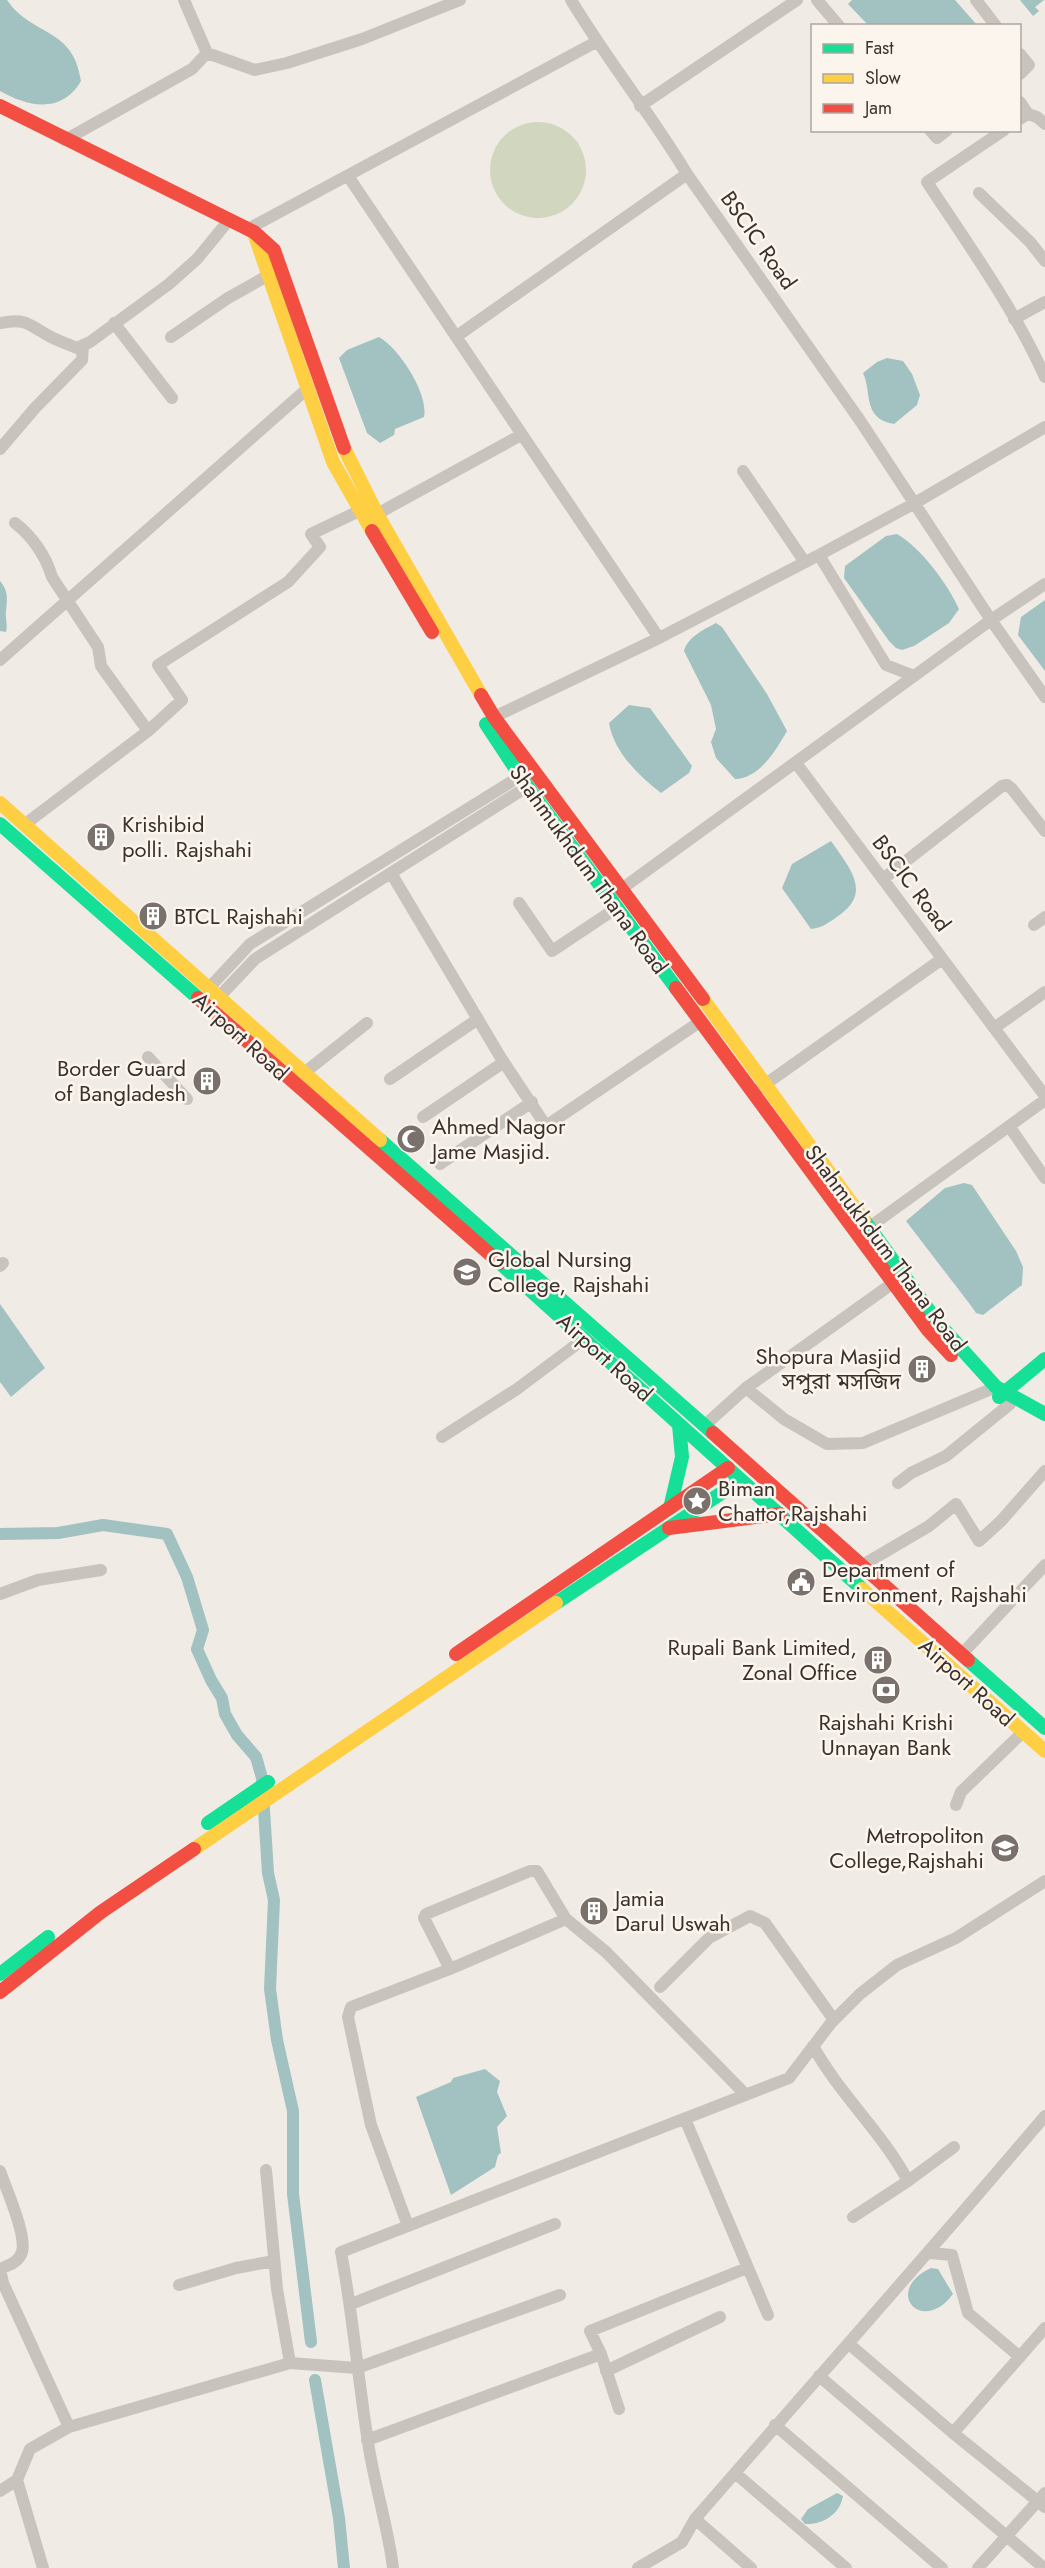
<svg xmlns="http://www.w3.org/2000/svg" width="1045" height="2568" viewBox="0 0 1045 2568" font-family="Jost,'Noto Sans Bengali',sans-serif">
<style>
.green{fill:#d1d6bf}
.water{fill:#a1c2c1}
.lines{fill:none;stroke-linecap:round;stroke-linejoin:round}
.canal{stroke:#a1c2c1;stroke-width:12}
.street{stroke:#c9c3be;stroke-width:12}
.fast{stroke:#16e098;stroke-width:14}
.slow{stroke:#ffcf43;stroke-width:14}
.jam{stroke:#f24e42;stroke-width:14}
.labels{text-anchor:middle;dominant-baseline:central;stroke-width:5;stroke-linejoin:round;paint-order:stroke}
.street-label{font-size:22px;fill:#3b302b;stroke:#fbf5ee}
.poi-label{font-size:22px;fill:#3b302b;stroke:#fbf5ee;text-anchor:start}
</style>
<rect width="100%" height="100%" fill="#f0ebe5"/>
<!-- green -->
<path class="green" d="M490 170a48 48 0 1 1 96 0a48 48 0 1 1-96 0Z"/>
<!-- water -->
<path class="water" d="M 0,0 L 7,0 C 32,37 73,26 81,81 C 62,114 28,107 0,91 Z
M 852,0 L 955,0 L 977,25 L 868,25 L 848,4 Z
M 1020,0 L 1044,0 L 1035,7 L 1039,11 L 1033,16 Z
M 379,337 C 399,348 429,394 424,417 L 395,429 L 394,435 L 380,443 L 367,433 L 339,358 L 347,350 Z
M 887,358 L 903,361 L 912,374 L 920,395 L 917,405 L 894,424 C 862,419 872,391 863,373 L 877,362 Z
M 897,534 C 920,547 948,584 959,609 L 949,623 L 914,646 L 902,650 L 896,648 L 889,641 L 844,578 L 845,566 L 886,536 Z
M 0,581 C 9,592 7,599 6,611 C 5,618 8,624 6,632 L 0,631 Z
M 1045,600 L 1045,671 L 1018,635 L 1021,617 Z
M 716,623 L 722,627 L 767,694 L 787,731 C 776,750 760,778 735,779 L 716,758 L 711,742 L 716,729 L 711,705 L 684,651 C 688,637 703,630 716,623 Z
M 629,705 L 650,708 L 692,766 L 689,773 L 661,793 C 638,775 614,752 609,723 Z
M 831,841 C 848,866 872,891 841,914 C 831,921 823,928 811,929 L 782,888 L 792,864 Z
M 964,1183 L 972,1185 L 1016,1251 L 1023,1267 L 1022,1285 L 983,1315 L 976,1313 L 972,1307 L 906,1221 L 945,1188 Z
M 0,1304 L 45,1368 L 11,1397 L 0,1382 Z
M 485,2069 L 500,2081 L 497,2092 L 507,2116 L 497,2127 L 501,2153 L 498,2155 L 495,2167 L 451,2195 L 416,2097 L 451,2082 L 453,2078 Z
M 931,2268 L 938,2269 L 953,2294 C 922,2336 882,2291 931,2268 Z
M 837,2493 L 843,2496 C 840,2514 823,2525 805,2524 L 801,2519 L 808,2509 Z"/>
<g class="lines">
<!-- canal -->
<path class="canal" d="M 0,1534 L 58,1533 L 103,1525 L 167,1534 L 187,1577 L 203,1630 L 197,1649 L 211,1680 L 222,1698 L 225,1714 L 237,1735 L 256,1757 L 262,1778 L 268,1873 L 274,1900 L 270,1989 L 277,2040 L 293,2111 L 293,2194 L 311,2342
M 315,2380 L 339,2518 L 344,2568"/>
<!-- street -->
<path class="street" d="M 571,0 C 607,60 651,114 687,174 L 861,422 L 991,620 L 1045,697
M 817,0 L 839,26
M 976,0 L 996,26
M 207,53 L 255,70 L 287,63 L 362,39 L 460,0
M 1020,54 L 1029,65 L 1020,74
M 1020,102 L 1028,114
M 640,106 L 797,0
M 1020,119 L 1028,114 L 1037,117 L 1045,124
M 930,130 L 937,138 L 947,130
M 1004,130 L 927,182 C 969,246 1014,308 1045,377
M 65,140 L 192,69 L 207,53 L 184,0
M 348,176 L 659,638
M 979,193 L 1030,242 L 1045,261
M 248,229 L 596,42
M 1014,319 L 1045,302
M 0,323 C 26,318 28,324 49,336 C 58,341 68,344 77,348 L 90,342 L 169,284 L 197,259 L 229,220
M 114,323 L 172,398
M 457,336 L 687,174
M 171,337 L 228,298 L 269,275
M 0,449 L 35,408 L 82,360 L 83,345
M 743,471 L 804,561
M 377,514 L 521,435
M 15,523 C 32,536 46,556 52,577 L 98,647 L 101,666 L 148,731
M 819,555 L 886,665 L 914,676
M 0,660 L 307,389
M 494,717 L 659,638 L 819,555 L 915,503 L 1045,427
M 796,763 L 1045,1096
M 24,825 L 148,731 L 182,700 L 158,665 L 288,582 L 320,547 L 311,534 L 361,510
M 391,873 L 501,1058 L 546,1126 L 701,1021
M 883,879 L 1002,786 L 1007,785 L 1012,789 L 1045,831
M 616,893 L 991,620 L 1045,584
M 519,903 L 552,951 L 618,907
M 1034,925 L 1045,917
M 209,988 L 250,944 L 527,772
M 219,997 L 255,959 L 533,783
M 994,1028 L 1045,992
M 148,1057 L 187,1099
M 304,1073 L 367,1023
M 390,1079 L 478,1019
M 760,1088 L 942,959
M 423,1117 L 504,1062
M 1009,1126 L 1045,1178
M 440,1164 L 532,1102
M 864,1231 L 1045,1100
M 0,1266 L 3,1263
M 746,1388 L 893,1283
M 705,1425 L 746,1388 L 784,1419 L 827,1444 L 863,1443 L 996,1387
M 442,1437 L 517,1389 L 585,1338
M 898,1483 L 911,1473 L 946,1456 L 1010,1404
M 861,1566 L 929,1526 L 956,1504 L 979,1541 L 1001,1521 L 1045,1471
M 0,1594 L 38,1580 L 101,1570
M 961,1655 L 1045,1565
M 956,1805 L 961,1792 L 1023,1732
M 566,1919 L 606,1952 L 746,2095
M 660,1987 L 709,1938 L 750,1916 L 765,1923 L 834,2020
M 813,2046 C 840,2095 882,2132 908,2181
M 685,2119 L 768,2315
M 266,2170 L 277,2289 L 290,2363
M 0,2171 C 6,2189 27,2235 22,2252 C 19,2262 9,2265 0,2269 L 3,2283 L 69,2427
M 853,2217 L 908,2181 L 954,2147
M 408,2226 L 371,2125 L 348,2017 L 351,2007 L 450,1969 L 566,1919 L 537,1871 L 530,1871 L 426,1914 L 424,1918 L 450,1969
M 930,2253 L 952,2255 L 968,2313 L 1020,2357
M 179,2285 L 236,2268 L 274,2261
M 351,2304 L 555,2224
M 1045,2328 L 953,2433 L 1045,2507
M 849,2344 L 953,2433
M 606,2371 L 720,2317
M 819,2376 L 1044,2568
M 619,2409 L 601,2354 L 590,2331 L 747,2268
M 775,2425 L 942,2568
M 367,2440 L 601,2354
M 735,2473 L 846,2568
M 17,2480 L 43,2568
M 0,2491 L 17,2480 L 30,2449 L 69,2427 L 290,2363 L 357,2368 L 560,2295
M 393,2568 C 388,2526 374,2484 368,2442 C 358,2379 353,2315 341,2252 L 789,2078 L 831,2023 L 860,1994 L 897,1965 L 956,1938 L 1045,1881
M 638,2568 L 682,2542 L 695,2519
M 751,2568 L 695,2519 C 811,2385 930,2252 1045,2116
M 978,2568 L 1045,2493"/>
<!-- fast -->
<path class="fast" d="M 486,724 L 527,786 L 676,988
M 0,824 L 198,998
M 380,1140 L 713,1433
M 864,1220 L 938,1323 L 996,1387 L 1045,1414
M 500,1263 L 862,1589
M 999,1397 L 1045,1359
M 670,1508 L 682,1457 L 679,1425
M 556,1603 L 741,1480
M 968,1660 L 1045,1728
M 208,1823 L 268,1782
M 0,1974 L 48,1937"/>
<!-- slow -->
<path class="slow" d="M 254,233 L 333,462 L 372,531
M 344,448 L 377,514 L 481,695
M 0,803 L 380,1140
M 703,999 L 864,1220
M 862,1589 L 1045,1751
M 194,1849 L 556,1603"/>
<!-- jam -->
<path class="jam" d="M 0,106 L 254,232 L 274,250 L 344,448
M 372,531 L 432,632
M 481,695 L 494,717 L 703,999
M 676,988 L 928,1330 L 951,1355
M 198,998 L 500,1263
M 713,1433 L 968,1660
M 669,1528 L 780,1514
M 456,1654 L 728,1468
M 0,1992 L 101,1912 L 194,1849"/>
</g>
<!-- icons -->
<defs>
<g id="building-disc" transform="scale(1.5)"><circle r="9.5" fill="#7a716c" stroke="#fbf5ee"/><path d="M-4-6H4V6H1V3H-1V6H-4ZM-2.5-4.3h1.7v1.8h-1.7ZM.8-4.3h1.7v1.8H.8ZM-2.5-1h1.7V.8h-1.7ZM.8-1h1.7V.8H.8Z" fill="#fff"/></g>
<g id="mosque-disc" transform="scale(1.5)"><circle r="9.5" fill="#7a716c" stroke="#fbf5ee"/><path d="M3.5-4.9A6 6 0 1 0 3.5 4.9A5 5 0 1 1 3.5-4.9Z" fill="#fff"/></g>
<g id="school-disc" transform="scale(1.5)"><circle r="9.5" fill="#7a716c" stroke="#fbf5ee"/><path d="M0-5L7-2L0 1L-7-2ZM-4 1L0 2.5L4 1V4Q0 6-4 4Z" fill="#fff"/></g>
<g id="sight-disc" transform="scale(1.5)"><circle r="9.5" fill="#7a716c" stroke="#fbf5ee"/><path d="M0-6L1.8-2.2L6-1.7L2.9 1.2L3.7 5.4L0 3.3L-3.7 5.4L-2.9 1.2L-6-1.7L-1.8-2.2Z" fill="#fff"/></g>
<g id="civic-disc" transform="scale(1.5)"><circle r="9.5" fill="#7a716c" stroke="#fbf5ee"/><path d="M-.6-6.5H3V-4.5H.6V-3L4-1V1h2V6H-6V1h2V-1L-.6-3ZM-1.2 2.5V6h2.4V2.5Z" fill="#fff"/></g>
<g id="bank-disc" transform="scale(1.5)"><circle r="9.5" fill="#7a716c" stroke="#fbf5ee"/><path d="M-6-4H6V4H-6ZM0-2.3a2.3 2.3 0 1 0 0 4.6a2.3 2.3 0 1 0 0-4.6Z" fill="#fff"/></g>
<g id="university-disc" transform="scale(1.5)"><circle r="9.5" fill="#7a716c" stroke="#fbf5ee"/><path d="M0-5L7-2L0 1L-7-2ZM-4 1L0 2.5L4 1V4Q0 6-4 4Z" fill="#fff"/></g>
</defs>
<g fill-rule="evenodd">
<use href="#building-disc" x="101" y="837"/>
<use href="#building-disc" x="153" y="916"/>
<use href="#building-disc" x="207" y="1081"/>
<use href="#mosque-disc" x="411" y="1139"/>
<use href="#school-disc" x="467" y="1272"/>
<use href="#building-disc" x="922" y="1369"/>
<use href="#sight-disc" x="697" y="1501"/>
<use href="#civic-disc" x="801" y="1582"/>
<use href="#building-disc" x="878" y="1660"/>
<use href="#bank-disc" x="886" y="1690"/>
<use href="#university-disc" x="1005" y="1848"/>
<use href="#building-disc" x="594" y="1911"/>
</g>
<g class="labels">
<!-- street labels -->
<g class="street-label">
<text transform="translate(759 240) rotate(55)">BSCIC Road</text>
<text transform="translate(589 869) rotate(54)">Shahmukhdum Thana Road</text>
<text transform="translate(912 883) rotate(53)">BSCIC Road</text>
<text transform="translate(241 1036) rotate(42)">Airport Road</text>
<text transform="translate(886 1248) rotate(53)">Shahmukhdum Thana Road</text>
<text transform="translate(605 1357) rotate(42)">Airport Road</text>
<text transform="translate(967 1682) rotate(42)">Airport Road</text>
</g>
<!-- poi labels -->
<g class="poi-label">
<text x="122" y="824">Krishibid<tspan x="122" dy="25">polli. Rajshahi</tspan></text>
<text x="174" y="916">BTCL Rajshahi</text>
<text x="186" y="1068" text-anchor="end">Border Guard<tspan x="186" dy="25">of Bangladesh</tspan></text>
<text x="432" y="1126">Ahmed Nagor<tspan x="432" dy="25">Jame Masjid.</tspan></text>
<text x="488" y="1259">Global Nursing<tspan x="488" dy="25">College, Rajshahi</tspan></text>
<text x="901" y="1356" text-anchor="end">Shopura Masjid<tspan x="901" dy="25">সপুরা মসজিদ</tspan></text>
<text x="718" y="1488">Biman<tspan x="718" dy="25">Chattor,Rajshahi</tspan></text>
<text x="822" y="1569">Department of<tspan x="822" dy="25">Environment, Rajshahi</tspan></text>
<text x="857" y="1647" text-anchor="end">Rupali Bank Limited,<tspan x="857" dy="25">Zonal Office</tspan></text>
<text x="886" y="1722" text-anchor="middle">Rajshahi Krishi<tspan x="886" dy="25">Unnayan Bank</tspan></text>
<text x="984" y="1835" text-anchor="end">Metropoliton<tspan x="984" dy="25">College,Rajshahi</tspan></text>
<text x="615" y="1898">Jamia<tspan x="615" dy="25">Darul Uswah</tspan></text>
</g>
</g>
<!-- legend -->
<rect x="811" y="24" width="210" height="108" fill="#fbf5ee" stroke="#aea6a0" stroke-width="1.5"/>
<rect x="823" y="44" width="30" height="9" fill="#16e098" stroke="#aea6a0" stroke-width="1.5"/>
<text x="865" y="54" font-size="18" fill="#3b302b">Fast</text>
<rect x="823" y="74" width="30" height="9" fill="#ffcf43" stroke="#aea6a0" stroke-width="1.5"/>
<text x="865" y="84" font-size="18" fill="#3b302b">Slow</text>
<rect x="823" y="104" width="30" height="9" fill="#f24e42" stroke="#aea6a0" stroke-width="1.5"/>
<text x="865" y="114" font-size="18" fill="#3b302b">Jam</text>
</svg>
